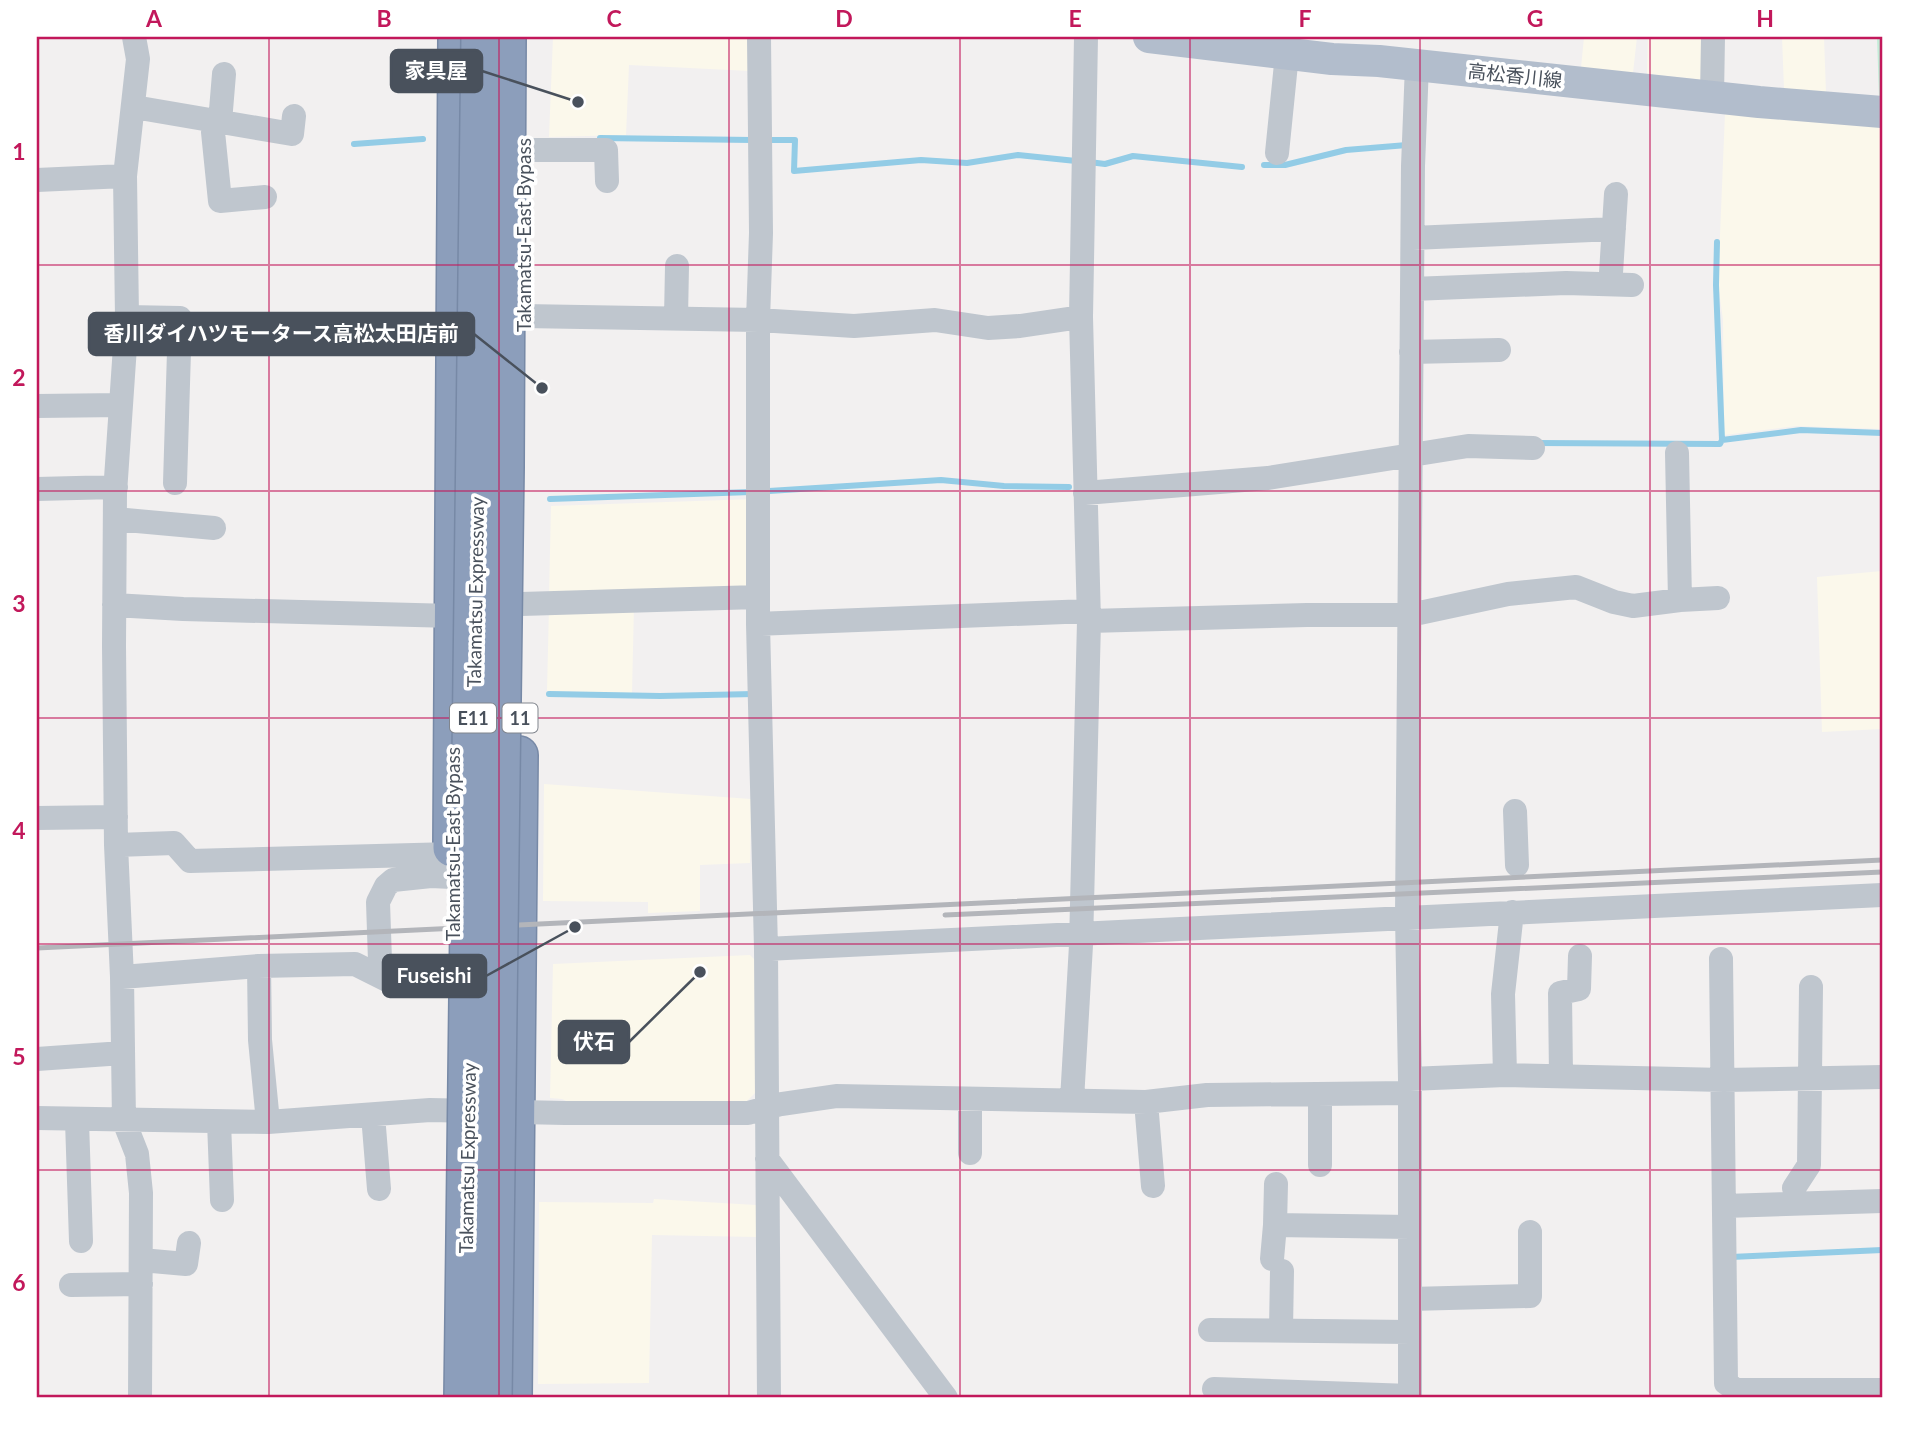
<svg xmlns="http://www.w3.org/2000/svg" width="1919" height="1435" viewBox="0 0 1919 1435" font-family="Lato,'Noto Sans JP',sans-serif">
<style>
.commercial{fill:#fbf8eb}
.green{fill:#c2ecd7}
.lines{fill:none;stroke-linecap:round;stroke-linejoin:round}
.stream{stroke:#93cce6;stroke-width:6}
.highway-casing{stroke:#7789a6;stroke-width:40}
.minor{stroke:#bfc6ce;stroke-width:24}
.major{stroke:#b2bdcc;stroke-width:32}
.highway{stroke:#8c9ebb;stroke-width:37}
.rail{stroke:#b3b5ba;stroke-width:5}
.highway-bridge-casing{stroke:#7789a6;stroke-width:40;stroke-linecap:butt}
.highway-bridge{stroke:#8c9ebb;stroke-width:37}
.grid{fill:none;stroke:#c2185b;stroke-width:2;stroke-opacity:0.55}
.labels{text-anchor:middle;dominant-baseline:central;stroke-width:7;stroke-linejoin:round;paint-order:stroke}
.shield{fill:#fff;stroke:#80858d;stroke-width:2}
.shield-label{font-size:18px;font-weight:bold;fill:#49515c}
.street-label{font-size:19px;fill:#49515c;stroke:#fff}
.leader{fill:none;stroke:#49515c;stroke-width:2.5}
.callout-dot{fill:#49515c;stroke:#fff;stroke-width:2.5}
.callout{fill:#49515c;stroke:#49515c;stroke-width:2.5}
.callout-label{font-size:21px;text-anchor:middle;font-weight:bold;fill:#fff}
.neatline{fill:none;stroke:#c2185b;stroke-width:2.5}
.grid-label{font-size:23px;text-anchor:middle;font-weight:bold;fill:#c2185b}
</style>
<rect width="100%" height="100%" fill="#f2f0f0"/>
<!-- commercial -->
<path class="commercial" d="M 553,37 L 751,37 L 750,71 L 629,65 L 626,135 L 549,137 Z
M 1584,37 L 1637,37 L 1633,73 L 1581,68 Z
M 1648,37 L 1706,37 L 1707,80 L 1647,74 Z
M 1782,37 L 1824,37 L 1826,93 L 1784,89 Z
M 1725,113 L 1882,127 L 1882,429 L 1797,426 L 1724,435 L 1723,320 L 1718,284 Z
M 754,499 L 754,592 L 549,597 L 551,506 Z
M 1882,571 L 1882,729 L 1822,732 L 1817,577 Z
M 634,605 L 632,693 L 547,691 L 549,607 Z
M 544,784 L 751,799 L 750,863 L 700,865 L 700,911 L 648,913 L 648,902 L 543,901 Z
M 750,955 L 755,960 L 755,1093 L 746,1102 L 573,1104 L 562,1099 L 550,1098 L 553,964 Z
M 654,1199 L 756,1205 L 757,1237 L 652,1235 L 649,1383 L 538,1384 L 539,1202 L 653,1203 Z"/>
<!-- green -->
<path class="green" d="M 1877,37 L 1882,37 L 1882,97 L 1879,97 Z"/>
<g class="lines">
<!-- stream -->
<path class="stream" d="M 600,138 L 752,140
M 767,140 L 795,140 L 794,171 L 921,160 L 967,163 L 1018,155 L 1076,161
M 354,144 L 423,139
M 1089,162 L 1105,164 L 1133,156 L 1242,167
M 1264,165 L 1285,165 L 1346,150 L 1407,145
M 1717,242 L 1716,285 L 1722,440
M 1536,443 L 1720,444 L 1722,440 L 1801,430 L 1882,433
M 769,491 L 941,480 L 1004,486 L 1069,487
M 550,499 L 751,492
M 549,694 L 660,696 L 754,694
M 1731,1257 L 1882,1250"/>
<!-- highway casing -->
<g class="highway-casing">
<path id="highway" d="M 452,848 L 457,37
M 513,1398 L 519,755"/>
</g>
<!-- minor -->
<path class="minor" d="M 134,37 L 138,59 L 125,176 L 127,317 L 115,493 L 114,646 L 116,845 L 122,977 L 124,1121 L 137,1154 L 141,1193 L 140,1398
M 759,37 L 761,233 L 758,320 L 758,624 L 766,949 L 769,1398
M 224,74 L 220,122 L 213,132 L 220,201 L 265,197
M 1712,96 L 1713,37
M 134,107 L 292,134 L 294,116
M 524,150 L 606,150 L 607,181
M 1277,153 L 1287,54
M 37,180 L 125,176
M 1413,238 L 1614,229
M 1611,273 L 1616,194
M 1412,289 L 1566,283 L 1632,285
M 523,316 L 758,320 L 854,326 L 935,320 L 988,328 L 1020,326 L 1081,317
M 127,317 L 180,318 L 175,483
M 676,318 L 677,266
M 1411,352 L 1499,350
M 37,406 L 121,405
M 1677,453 L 1680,600
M 37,489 L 116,487
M 1085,493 L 1268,478 L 1468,446 L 1533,448
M 115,519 L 214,528
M 521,604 L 758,597
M 114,605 L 183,609 L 453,616
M 1089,621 L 1307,615 L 1410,615 L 1508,594 L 1576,587 L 1614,602 L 1633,606 L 1680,600 L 1718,598
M 758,624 L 1089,611
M 1515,811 L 1517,865
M 37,818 L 116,817
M 116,845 L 174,843 L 190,861 L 452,854
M 766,949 L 1882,895
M 1721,959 L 1726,1383 L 1736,1390
M 259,966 L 260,1040 L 268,1122
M 122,977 L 259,966 L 355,964 L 387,980 L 405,986 L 451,985
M 387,980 L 380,961 L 378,902 L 386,886 L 393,880 L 431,876 L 452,877
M 37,1059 L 123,1053
M 1505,1075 L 1503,994 L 1512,912
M 1561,1076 L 1560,993 L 1579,989 L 1580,956
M 1410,1079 L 1505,1075 L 1724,1080 L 1882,1077
M 1320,1094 L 1320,1165
M 1072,1100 L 1081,945 L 1089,621 L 1081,317 L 1086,37
M 1146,1102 L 1153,1186
M 373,1115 L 379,1189
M 37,1118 L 268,1122 L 430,1110 L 565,1113 L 748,1113 L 781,1104 L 836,1096 L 1146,1102 L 1207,1095 L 1410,1093
M 77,1121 L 81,1241
M 219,1122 L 222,1200
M 970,1153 L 970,1099
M 767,1159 L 946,1398
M 1276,1184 L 1275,1225 L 1410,1227
M 1794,1188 L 1809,1165 L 1811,987
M 1724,1206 L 1882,1201
M 1272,1259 L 1275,1225
M 141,1260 L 186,1264 L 189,1243
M 71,1285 L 141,1284
M 1410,1299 L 1530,1296 L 1530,1232
M 1210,1330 L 1410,1332
M 1281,1330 L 1282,1271
M 1214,1389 L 1410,1396
M 1410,1398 L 1410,1079 L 1407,916 L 1413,166 L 1417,65
M 1734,1398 L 1736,1390 L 1882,1390"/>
<!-- major -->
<path class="major" d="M 1149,37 L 1332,59 L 1379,61 L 1759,102 L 1882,112"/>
<!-- highway -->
<use href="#highway" class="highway"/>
<!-- rail -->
<path class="rail" d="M 945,915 L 1882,872
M 37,948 L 1882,860"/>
<!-- highway-bridge casing -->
<g class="highway-bridge-casing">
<path id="highway-bridge" d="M 463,1398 L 480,37
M 493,1398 L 505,467 L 507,37"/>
</g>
<!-- highway-bridge -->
<use href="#highway-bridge" class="highway-bridge"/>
</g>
<!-- grid -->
<path class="grid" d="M 269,37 L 269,1398M 499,37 L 499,1398M 729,37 L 729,1398M 960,37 L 960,1398M 1190,37 L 1190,1398M 1420,37 L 1420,1398M 1650,37 L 1650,1398M 37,265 L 1882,265M 37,491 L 1882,491M 37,718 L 1882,718M 37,944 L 1882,944M 37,1170 L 1882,1170"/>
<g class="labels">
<!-- shield labels -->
<g class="shield">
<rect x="450" y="703.5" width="46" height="29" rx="5"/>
<rect x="502.5" y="703.5" width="35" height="29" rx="5"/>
</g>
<g class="shield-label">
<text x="473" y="718">E11</text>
<text x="520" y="718">11</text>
</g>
<!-- street labels -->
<g class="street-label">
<text transform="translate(1515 75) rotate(6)">高松香川線</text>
<text transform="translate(523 235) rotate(-90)">Takamatsu-East Bypass</text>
<text transform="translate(475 592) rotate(-89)">Takamatsu Expressway</text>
<text transform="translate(452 844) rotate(-90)">Takamatsu-East Bypass</text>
<text transform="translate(467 1158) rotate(-89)">Takamatsu Expressway</text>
</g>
</g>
<!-- callouts -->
<path class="leader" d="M578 102L482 71M542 388L474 334M575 927L486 976M700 972L629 1042"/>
<g class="callout-dot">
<circle cx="578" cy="102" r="7"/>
<circle cx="542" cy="388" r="7"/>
<circle cx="575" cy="927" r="7"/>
<circle cx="700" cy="972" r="7"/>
</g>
<g class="callout">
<rect x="391" y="50" width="91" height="42" rx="7"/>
<rect x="89" y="313" width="385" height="42" rx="7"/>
<rect x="383" y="955" width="103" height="42" rx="7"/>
<rect x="559" y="1021" width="70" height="42" rx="7"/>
</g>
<g class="callout-label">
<text x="436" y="78">家具屋</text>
<text x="281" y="341">香川ダイハツモータース高松太田店前</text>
<text x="434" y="983">Fuseishi</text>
<text x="594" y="1049">伏石</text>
</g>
<!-- border -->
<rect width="1919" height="1435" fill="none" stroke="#ffffff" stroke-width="77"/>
<rect x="38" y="38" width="1843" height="1358" class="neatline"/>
<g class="grid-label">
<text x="154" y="27">A</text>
<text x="384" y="27">B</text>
<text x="614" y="27">C</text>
<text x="844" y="27">D</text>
<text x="1075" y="27">E</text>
<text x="1305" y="27">F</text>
<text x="1535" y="27">G</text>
<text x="1765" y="27">H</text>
<text x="19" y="160">1</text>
<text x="19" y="386">2</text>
<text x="19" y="612">3</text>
<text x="19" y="839">4</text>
<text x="19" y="1065">5</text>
<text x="19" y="1291">6</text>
</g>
</svg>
